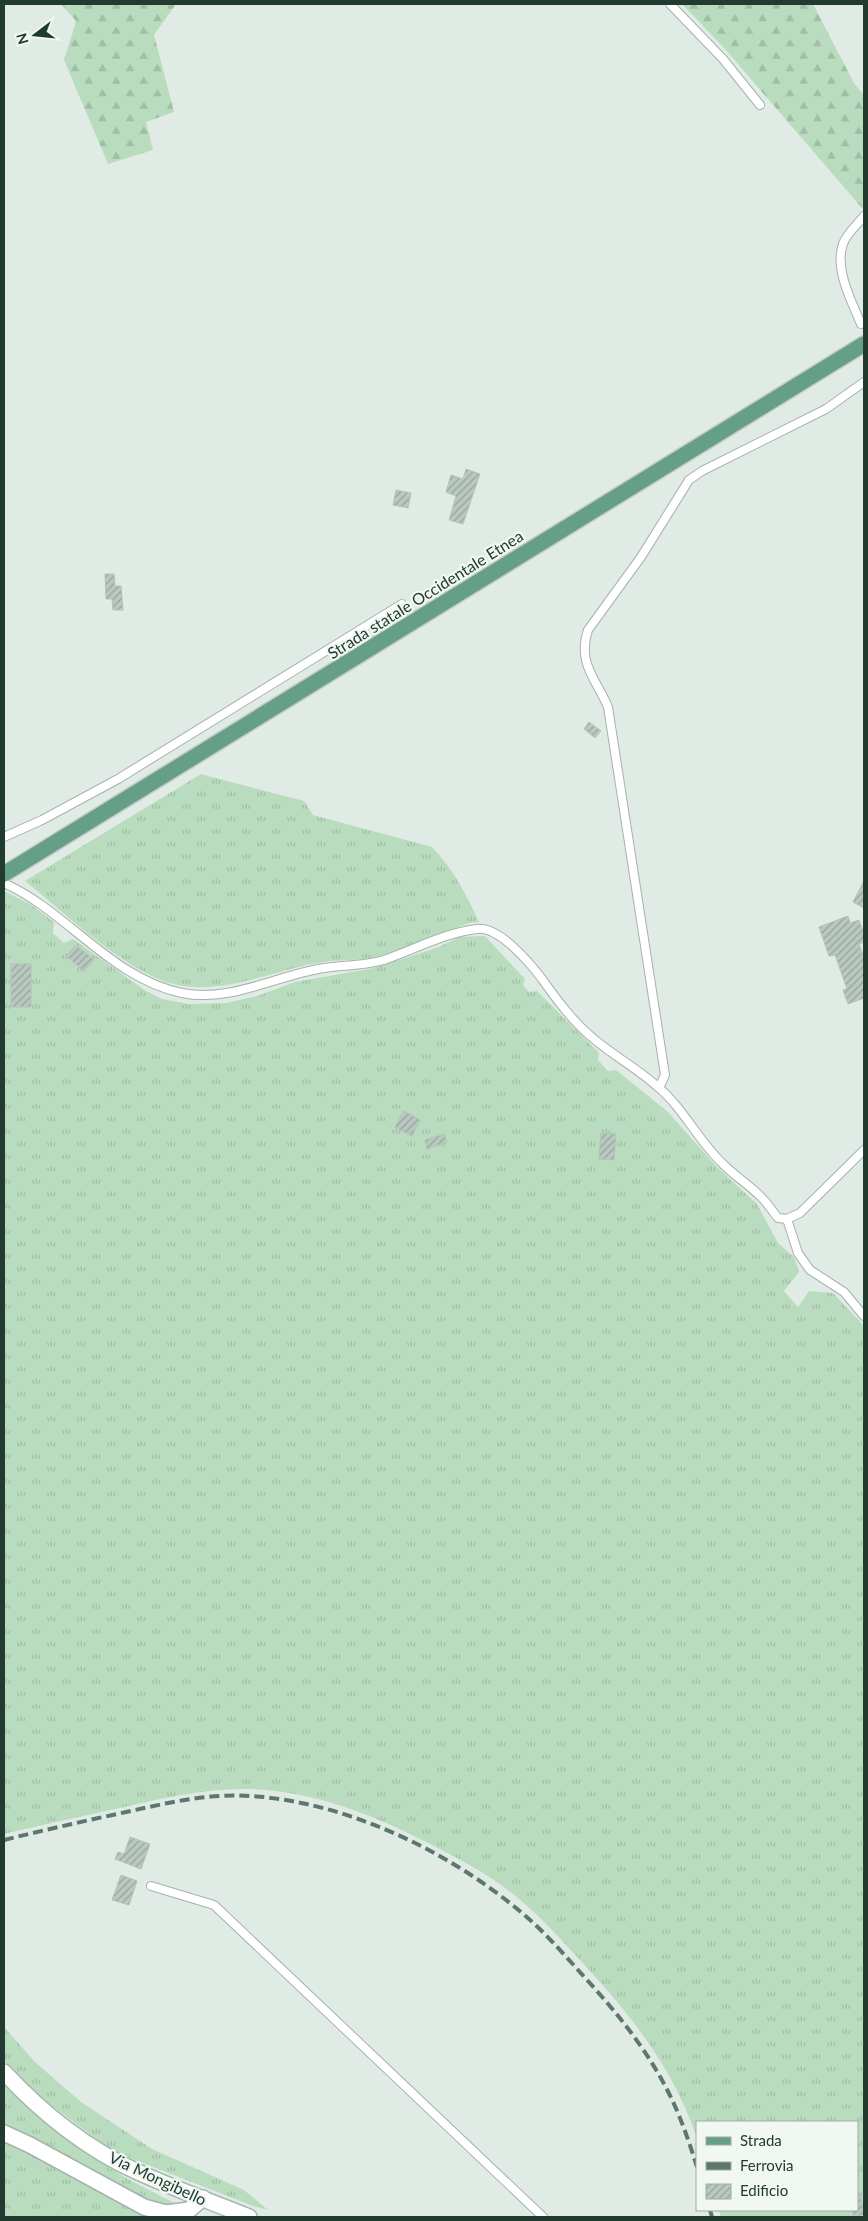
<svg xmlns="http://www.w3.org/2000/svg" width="868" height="2221" viewBox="0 0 868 2221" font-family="Lato,sans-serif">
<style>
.grass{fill:url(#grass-tufts)}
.forest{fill:url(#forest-firs)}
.building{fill:url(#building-hatch);stroke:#b3c4bb}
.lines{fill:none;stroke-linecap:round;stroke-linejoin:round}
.lane-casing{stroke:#a4b3ab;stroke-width:10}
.street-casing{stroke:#a4b3ab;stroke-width:18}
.secondary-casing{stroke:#a2b9ae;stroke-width:18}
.primary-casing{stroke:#c1c8c5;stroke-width:18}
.lane{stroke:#fff;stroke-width:8}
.street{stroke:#fff;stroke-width:15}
.secondary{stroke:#fff;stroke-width:15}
.primary{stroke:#669f88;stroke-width:15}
.rail{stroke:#5c776c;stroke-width:4;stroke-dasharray:10 5;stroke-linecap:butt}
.labels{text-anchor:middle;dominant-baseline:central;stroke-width:4.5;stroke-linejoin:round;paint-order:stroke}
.street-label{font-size:16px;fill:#223b30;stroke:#f1f8f3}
</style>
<defs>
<pattern id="grass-tufts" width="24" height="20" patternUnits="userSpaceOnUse" patternTransform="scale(1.25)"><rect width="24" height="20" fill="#badcbe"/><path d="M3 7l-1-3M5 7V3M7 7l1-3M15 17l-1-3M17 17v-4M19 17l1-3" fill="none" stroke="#a0bea4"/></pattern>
<pattern id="forest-firs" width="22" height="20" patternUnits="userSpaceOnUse" patternTransform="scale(1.25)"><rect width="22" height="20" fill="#badcbe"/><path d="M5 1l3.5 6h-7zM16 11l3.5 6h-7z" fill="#a0bea4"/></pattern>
<pattern id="building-hatch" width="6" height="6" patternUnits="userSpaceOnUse" patternTransform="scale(1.25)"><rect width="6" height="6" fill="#b9c8c0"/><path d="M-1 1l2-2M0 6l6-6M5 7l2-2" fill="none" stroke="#96a49c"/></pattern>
</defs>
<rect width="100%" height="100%" fill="#e1ebe5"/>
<!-- grass -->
<path class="grass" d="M 201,774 L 304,801 L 313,815 L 432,847 C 453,869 466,894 479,922 L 469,923 C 440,934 412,946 383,955 C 364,961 343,959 323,962 C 271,970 215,1000 163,981 C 115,962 66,914 25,881 Z
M 4,891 L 30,904 L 54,922 L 53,933 L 64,943 L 73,939 L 146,991 L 162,999 L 189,1004 L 226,1003 L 257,996 L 295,982 L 374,968 L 439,947 L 459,937 L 485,936 L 525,979 L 523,985 L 529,992 L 537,991 L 599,1053 L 598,1060 L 608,1071 L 616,1070 L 668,1112 L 716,1166 L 757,1204 L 778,1243 L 794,1257 L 799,1272 L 784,1291 L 798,1307 L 809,1291 L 833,1293 L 864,1326 L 864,2217 L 721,2217 L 719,2210 L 857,2210 L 857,2122 L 697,2122 L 697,2138 C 675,2073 636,2021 590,1971 C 562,1941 535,1909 501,1885 C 477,1868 450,1854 424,1841 C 369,1813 313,1791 250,1789 C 206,1788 163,1798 120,1808 C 81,1816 43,1825 4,1834 Z
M 4,2027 L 35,2062 L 81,2102 L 152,2149 L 244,2190 L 268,2210 L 253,2206 L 135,2160 L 106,2146 L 51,2105 L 24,2083 L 4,2060 Z
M 4,2084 C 52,2137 113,2173 177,2204 L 168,2208 L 147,2202 L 4,2126 Z
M 4,2141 L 140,2211 L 162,2217 L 4,2217 Z"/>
<!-- forest -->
<path class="forest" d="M 61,4 L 176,4 L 154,35 L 174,112 L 146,122 L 153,150 L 108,164 L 64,60 L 76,21 Z
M 682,4 L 813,4 L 854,83 L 864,95 L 864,205 L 862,208 L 725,49 Z"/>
<!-- building -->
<path class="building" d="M 466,469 L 480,474 L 463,524 L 449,520 L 456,496 L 446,492 L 451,475 L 463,479 Z
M 396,490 L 411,493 L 408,508 L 393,505 Z
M 105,574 L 114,574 L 115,586 L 121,586 L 123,610 L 113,610 L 112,599 L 106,599 Z
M 589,722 L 601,731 L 595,738 L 584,729 Z
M 864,881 L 864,908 L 853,902 Z
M 848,916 L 850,923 L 859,920 L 864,934 L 864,942 L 859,944 L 864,958 L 864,998 L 848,1004 L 843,990 L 847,989 L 835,955 L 829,956 L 819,927 Z
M 76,945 L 94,960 L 84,971 L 66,956 Z
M 11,964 L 31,964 L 31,1007 L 11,1007 Z
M 404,1111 L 420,1120 L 412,1136 L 395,1127 Z
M 601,1133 L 616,1134 L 614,1160 L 599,1159 Z
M 444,1134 L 447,1142 L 427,1149 L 425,1140 Z
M 130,1837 L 150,1844 L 141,1869 L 115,1859 L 118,1852 L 124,1854 Z
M 121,1875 L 137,1881 L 129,1905 L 112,1900 Z
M 860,2193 L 864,2214 L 854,2217 L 852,2210 L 857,2210 L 857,2194 Z"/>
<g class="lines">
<!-- lane casing -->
<g class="lane-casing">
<path id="lane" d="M 670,4 L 723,59 L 760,105
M 861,324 C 852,302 834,269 843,244 C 846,234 858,224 864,216
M 4,837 L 42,820 L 118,779 L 402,604
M 8,885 C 69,914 113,979 182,993 C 230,1003 277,975 324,968 C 344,965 364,966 384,960 C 413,950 447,932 477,929 C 499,926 530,963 542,979 C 557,1000 574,1023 594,1039 C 614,1056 638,1069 658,1087 C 683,1108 698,1140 721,1162 C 733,1175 748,1184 760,1196 C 767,1202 772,1211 778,1218 L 787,1219 L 800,1213 L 864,1150
M 659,1088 L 665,1075 L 608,707 C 596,679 577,663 588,630 L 641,557 L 689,480 L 702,471 L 826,409 L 864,382
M 787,1219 L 798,1253 L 810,1270 L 844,1292 L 864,1316
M 151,1886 L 214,1905 L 543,2217"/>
</g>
<!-- street casing -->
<g class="street-casing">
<path id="street" d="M 4,2133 L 30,2145 L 144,2207 L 166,2213 L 189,2210 L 203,2198"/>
</g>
<!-- secondary casing -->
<g class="secondary-casing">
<path id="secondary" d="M 4,2072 C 41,2112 88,2150 138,2172 C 175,2189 212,2202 249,2217"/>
</g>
<!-- primary casing -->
<g class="primary-casing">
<path id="primary" d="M 4,874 L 864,344"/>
</g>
<!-- lane -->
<use href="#lane" class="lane"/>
<!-- street -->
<use href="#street" class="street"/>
<!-- secondary -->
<use href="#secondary" class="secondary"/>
<!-- primary -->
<use href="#primary" class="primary"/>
<!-- rail -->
<path class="rail" d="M 4,1840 C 44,1830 85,1821 126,1812 C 167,1803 209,1793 251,1796 C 346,1802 449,1851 522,1913 C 546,1933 567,1958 588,1981 C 616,2012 643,2045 663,2082 C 678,2109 688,2138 697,2167
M 710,2210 L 712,2217"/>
</g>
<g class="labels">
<!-- street labels -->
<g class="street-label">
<text transform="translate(425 594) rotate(-32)">Strada statale Occidentale Etnea</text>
<text transform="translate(158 2178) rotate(25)">Via Mongibello</text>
</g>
</g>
<!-- border -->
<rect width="868" height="2221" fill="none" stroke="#223b30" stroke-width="10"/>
<!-- legend -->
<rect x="696" y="2121" width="162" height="90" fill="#f1f8f3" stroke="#9eaca5"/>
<rect x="706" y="2137" width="25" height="8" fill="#669f88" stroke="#9eaca5"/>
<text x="740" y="2146" font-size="15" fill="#223b30">Strada</text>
<rect x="706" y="2162" width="25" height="8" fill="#5c776c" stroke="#9eaca5"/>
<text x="740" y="2171" font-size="15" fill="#223b30">Ferrovia</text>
<rect x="706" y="2184" width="25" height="15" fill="url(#building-hatch)" stroke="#9eaca5"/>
<text x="740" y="2196" font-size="15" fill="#223b30">Edificio</text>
<!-- north arrow -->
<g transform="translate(35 35) rotate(254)" stroke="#f1f8f3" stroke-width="4" paint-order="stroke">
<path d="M0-4L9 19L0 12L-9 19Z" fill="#223b30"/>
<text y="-8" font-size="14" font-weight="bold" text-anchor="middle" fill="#223b30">N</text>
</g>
</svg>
